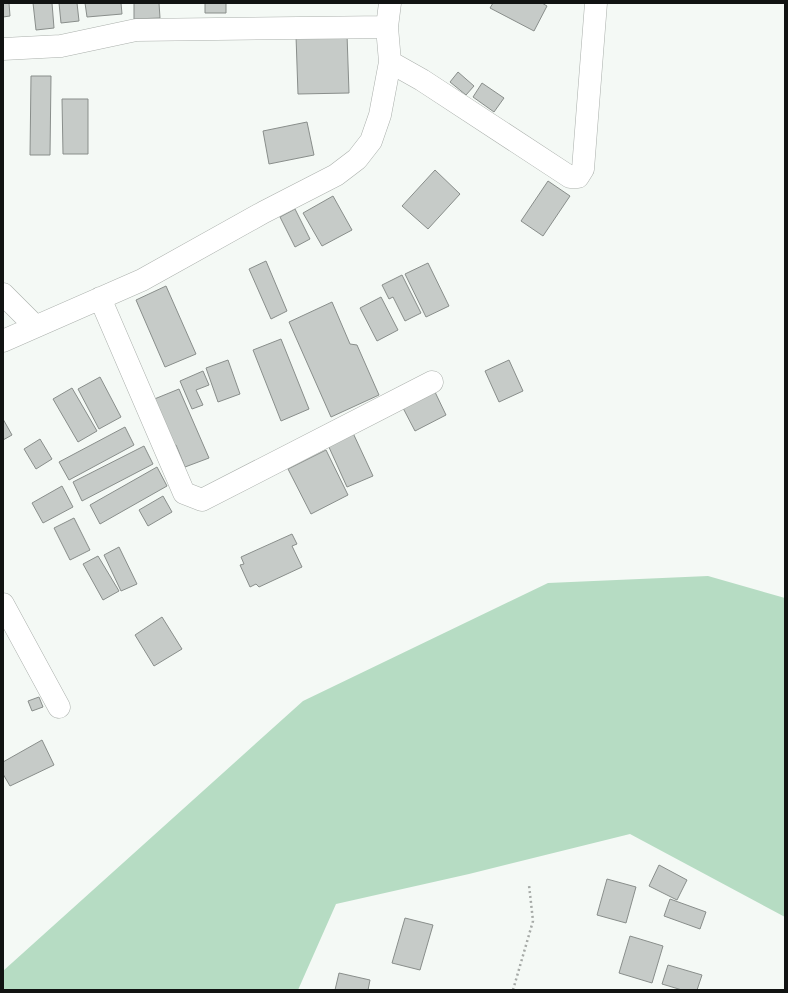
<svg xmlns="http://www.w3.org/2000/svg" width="788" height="993" viewBox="0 0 788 993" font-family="Inter,sans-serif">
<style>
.water{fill:#b6dcc3}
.building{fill:#c6cbc8;stroke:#898e8b}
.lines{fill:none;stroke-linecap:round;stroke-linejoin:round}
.minor-casing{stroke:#abb0ac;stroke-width:23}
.path{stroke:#a5a9a6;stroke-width:2.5;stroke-dasharray:2 3;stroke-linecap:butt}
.minor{stroke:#fff;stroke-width:22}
</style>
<rect width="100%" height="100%" fill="#f4f9f5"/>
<!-- water -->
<path class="water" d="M 708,576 L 785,598 L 785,917 L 630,834 L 469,874 L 336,904 L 298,990 L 3,990 L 3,971 L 303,701 L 548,583 Z"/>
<!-- building -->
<path class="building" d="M 3,3 L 9,3 L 10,16 L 3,17 Z
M 33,3 L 52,3 L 54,28 L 36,30 Z
M 59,3 L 77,3 L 79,21 L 61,23 Z
M 85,3 L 121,3 L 122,14 L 87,17 Z
M 134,3 L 159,3 L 160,18 L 134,19 Z
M 205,3 L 226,3 L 226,13 L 205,13 Z
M 493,3 L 542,3 L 547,6 L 534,31 L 490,8 Z
M 347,34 L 349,93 L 298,94 L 296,36 Z
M 458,72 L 474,86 L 466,95 L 450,82 Z
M 31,76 L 51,76 L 50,155 L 30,155 Z
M 482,83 L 504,98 L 494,112 L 473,97 Z
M 62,99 L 88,99 L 88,154 L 63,154 Z
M 307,122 L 314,155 L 269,164 L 263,131 Z
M 435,170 L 460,194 L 428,229 L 402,206 Z
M 548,181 L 570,196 L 543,236 L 521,221 Z
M 333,196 L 352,230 L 322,246 L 303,213 Z
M 295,209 L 310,239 L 295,247 L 280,217 Z
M 266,261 L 287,311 L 271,319 L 249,269 Z
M 428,263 L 449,306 L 426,317 L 405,274 Z
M 402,275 L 421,313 L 405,321 L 393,297 L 389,299 L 382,285 Z
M 166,286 L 196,354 L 165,367 L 136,300 Z
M 381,297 L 398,330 L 377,341 L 360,308 Z
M 332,302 L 350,344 L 357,345 L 379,395 L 331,417 L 289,322 Z
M 281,339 L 309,409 L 281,421 L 253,350 Z
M 228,360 L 240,394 L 218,402 L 206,368 Z
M 509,360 L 523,391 L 499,402 L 485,371 Z
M 203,371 L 209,385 L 196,390 L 203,405 L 192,409 L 180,381 Z
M 100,377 L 121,417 L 99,429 L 78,389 Z
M 72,388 L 97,431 L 78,442 L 53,399 Z
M 179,389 L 209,458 L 185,467 L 176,445 L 171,447 L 152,400 Z
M 435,392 L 446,415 L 415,431 L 403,408 Z
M 3,419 L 12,435 L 3,440 Z
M 125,427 L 134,445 L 69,480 L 59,462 Z
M 353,433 L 373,476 L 347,487 L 328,445 Z
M 40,439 L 52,459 L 36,469 L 24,449 Z
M 144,446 L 153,464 L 82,501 L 73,482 Z
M 326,450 L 348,495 L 311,514 L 288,469 Z
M 157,467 L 167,486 L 100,524 L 90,505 Z
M 62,486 L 73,507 L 43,523 L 32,503 Z
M 163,496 L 172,512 L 148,526 L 139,510 Z
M 74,518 L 90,550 L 70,560 L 54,528 Z
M 292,534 L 297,544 L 292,546 L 302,567 L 259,587 L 256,584 L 250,587 L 240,565 L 244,564 L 241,557 Z
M 119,547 L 137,584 L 121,591 L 104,555 Z
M 98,556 L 119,591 L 103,600 L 83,564 Z
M 162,617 L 182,649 L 154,666 L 135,635 Z
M 39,697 L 43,707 L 32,711 L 28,701 Z
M 42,740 L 54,765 L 10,786 L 3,774 L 3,762 Z
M 659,865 L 687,880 L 677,900 L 649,886 Z
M 607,879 L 636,887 L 626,923 L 597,915 Z
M 670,899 L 706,912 L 700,929 L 664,916 Z
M 405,918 L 433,925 L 420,970 L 392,963 Z
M 630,936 L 663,946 L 652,983 L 619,973 Z
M 668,965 L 702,975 L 697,990 L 682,990 L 662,984 Z
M 339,973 L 370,980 L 368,990 L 335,990 Z"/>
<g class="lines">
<!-- minor casing -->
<g class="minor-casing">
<path id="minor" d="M 3,49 L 61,46 L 136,30 L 387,27
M 390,62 L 422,80 L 570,177 L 578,177 L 583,169 L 596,3
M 3,294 L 35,326
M 100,298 L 184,493 L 202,500 L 432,382
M 3,341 L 142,280 L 264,212 L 336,175 L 357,159 L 371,141 L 380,115 L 390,62 L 387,27 L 390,3
M 3,604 L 59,707"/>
</g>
<!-- path -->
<path class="path" d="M 513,990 L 533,921 L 529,885"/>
<!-- minor -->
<use href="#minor" class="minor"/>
</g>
<!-- border -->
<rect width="788" height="993" fill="none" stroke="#111312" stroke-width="8"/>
</svg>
